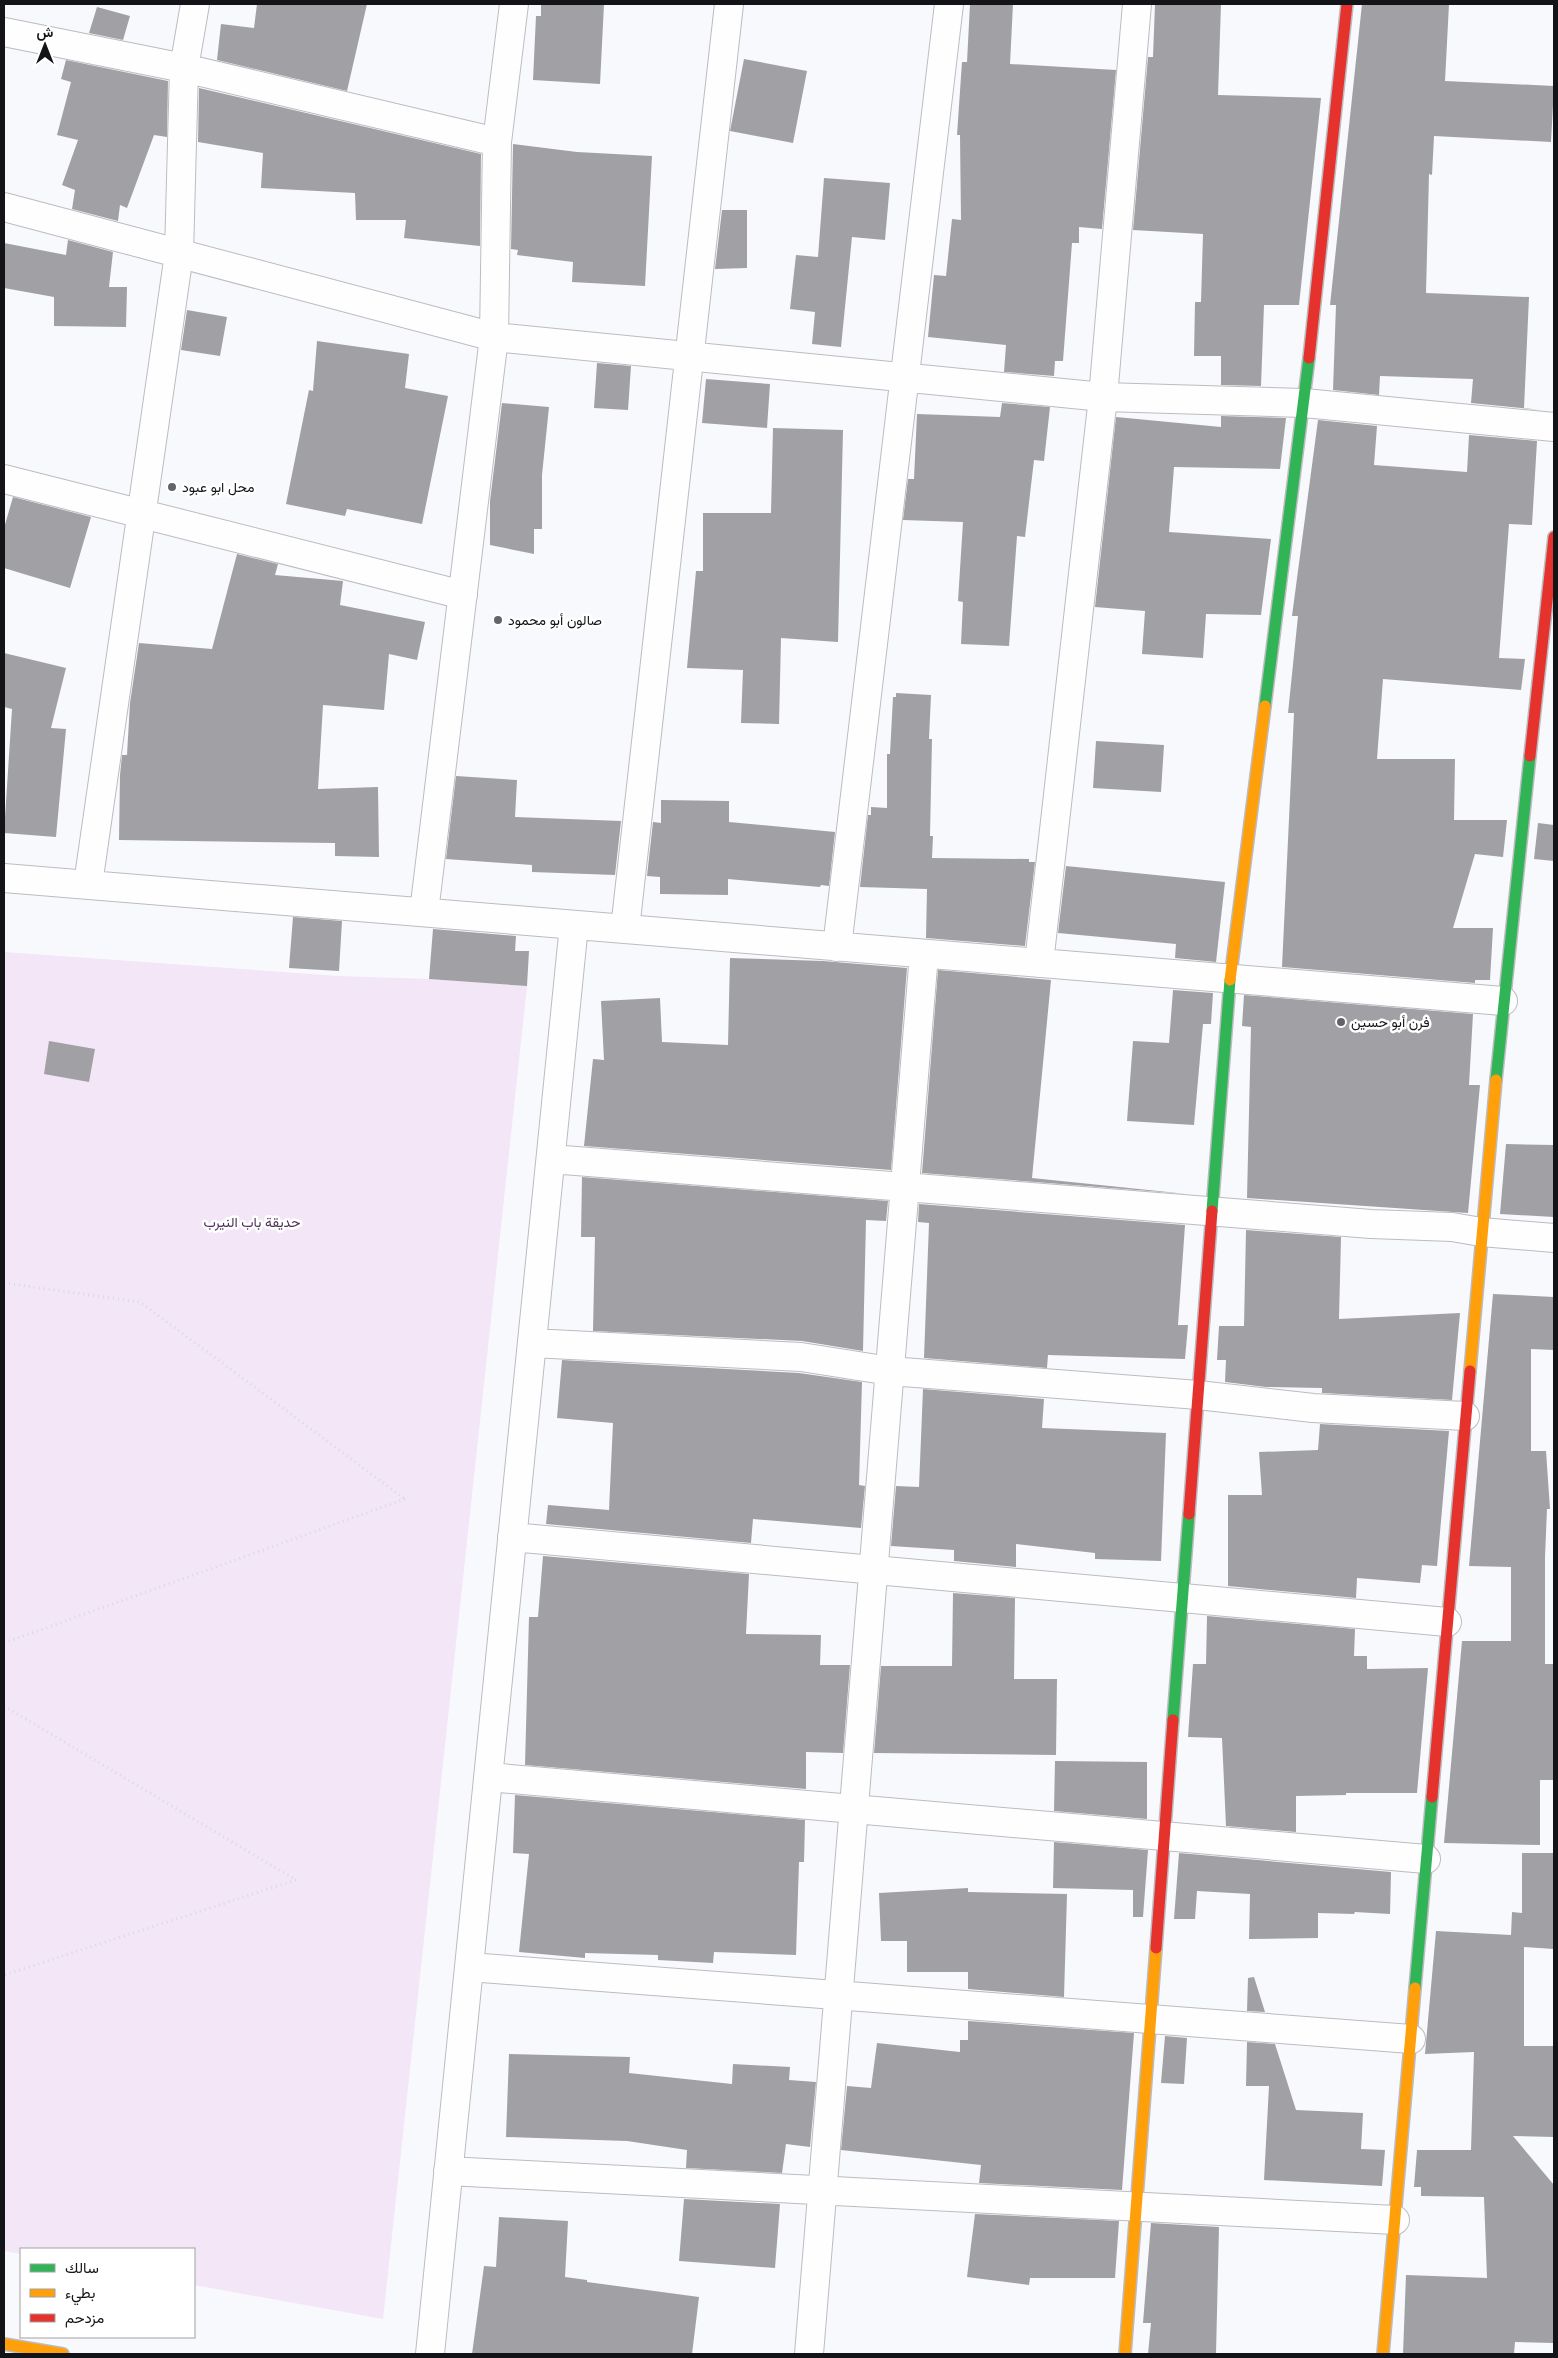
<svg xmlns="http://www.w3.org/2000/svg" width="1558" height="2358" viewBox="0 0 1558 2358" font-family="Montserrat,Vazirmatn,sans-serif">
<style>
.green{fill:#f2e6f7}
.building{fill:#a1a0a4}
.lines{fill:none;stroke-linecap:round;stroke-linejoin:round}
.street-casing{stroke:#bcbcc0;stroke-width:30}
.fast-casing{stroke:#bcbcc0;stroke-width:14}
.slow-casing{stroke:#bcbcc0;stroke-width:14}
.jam-casing{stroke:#bcbcc0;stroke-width:14}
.path{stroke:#d9dadb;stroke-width:3;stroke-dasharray:1 4;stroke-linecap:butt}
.street{stroke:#fefeff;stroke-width:28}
.fast{stroke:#30b455;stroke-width:11}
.slow{stroke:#ff9f0a;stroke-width:11}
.jam{stroke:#e5322d;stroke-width:11}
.poi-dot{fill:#636468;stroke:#fff;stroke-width:2}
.labels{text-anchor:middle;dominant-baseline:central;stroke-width:5;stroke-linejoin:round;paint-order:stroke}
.poi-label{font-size:14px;fill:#131418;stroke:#fff;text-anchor:start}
.park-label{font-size:14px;fill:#513259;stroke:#fff}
</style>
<rect width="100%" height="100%" fill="#f8f9fd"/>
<!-- green -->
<path class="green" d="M 4,952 L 338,976 L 429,979 L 527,986 L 383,2319 L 194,2285 L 194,2249 L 21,2249 L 21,2254 L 4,2251 Z"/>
<!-- building -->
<path class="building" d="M 257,4 L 367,4 L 347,91 L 217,60 L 221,24 L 254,28 Z
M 541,4 L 604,4 L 600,84 L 533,80 L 536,16 L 541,16 Z
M 970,4 L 1013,4 L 1010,64 L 1116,70 L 1102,229 L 1079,227 L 1079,243 L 1072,243 L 1063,361 L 1055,361 L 1054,376 L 1004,372 L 1006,345 L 928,337 L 934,275 L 946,276 L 952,219 L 961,220 L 960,135 L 957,135 L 962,62 L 967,62 Z
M 1155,4 L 1221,4 L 1218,95 L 1321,98 L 1299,305 L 1264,305 L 1261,386 L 1221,385 L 1221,356 L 1194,356 L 1195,302 L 1201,302 L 1203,234 L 1133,230 L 1148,57 L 1153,57 Z
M 1362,4 L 1449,4 L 1445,81 L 1554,86 L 1551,142 L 1434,136 L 1432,175 L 1429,174 L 1426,293 L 1529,297 L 1524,408 L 1540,410 L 1471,403 L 1473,379 L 1380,376 L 1379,395 L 1333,390 L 1336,305 L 1330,305 Z
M 97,7 L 130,16 L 123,40 L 89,33 Z
M 744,59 L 807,71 L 793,143 L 730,131 Z
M 66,60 L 168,81 L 167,137 L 154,135 L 127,208 L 120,205 L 118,221 L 72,209 L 75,190 L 62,185 L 78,140 L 57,135 L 71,82 L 61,79 Z
M 199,88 L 481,154 L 480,246 L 404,238 L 406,220 L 356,220 L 355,193 L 261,188 L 263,153 L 198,142 Z
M 513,144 L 577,152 L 652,156 L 645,286 L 572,282 L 573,262 L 517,255 L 518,250 L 511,249 Z
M 824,178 L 890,183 L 885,240 L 852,237 L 841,347 L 812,344 L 815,312 L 790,309 L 796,255 L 818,257 Z
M 722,210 L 747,210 L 747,268 L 715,269 Z
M 68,240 L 113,252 L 109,287 L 127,287 L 126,327 L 54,326 L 54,297 L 4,288 L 4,243 L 66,255 Z
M 187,310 L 227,317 L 220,356 L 181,350 Z
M 317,341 L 409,354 L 405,388 L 448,396 L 422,524 L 347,509 L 345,516 L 286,504 L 309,390 L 313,391 Z
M 597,363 L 631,366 L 628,410 L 594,408 Z
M 706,379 L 770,384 L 767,428 L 702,423 Z
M 502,403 L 549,407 L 542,475 L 542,529 L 534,529 L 534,554 L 490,545 L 490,501 Z
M 1002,403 L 1050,407 L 1044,461 L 1034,460 L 1025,537 L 1017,536 L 1009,646 L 961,644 L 963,602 L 958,601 L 963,522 L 903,520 L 908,479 L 914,479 L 917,414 L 1000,417 Z
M 1221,416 L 1286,418 L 1280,469 L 1174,467 L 1169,532 L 1271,539 L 1261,615 L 1206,614 L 1203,658 L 1142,654 L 1145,611 L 1095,607 L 1116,417 L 1221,427 Z
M 1318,420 L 1377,426 L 1374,465 L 1467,472 L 1469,435 L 1537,441 L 1532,525 L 1509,524 L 1499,658 L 1525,659 L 1521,690 L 1383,679 L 1377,759 L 1455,759 L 1454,820 L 1507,820 L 1503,857 L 1475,854 L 1453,928 L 1493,928 L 1490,980 L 1475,980 L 1475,983 L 1282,967 L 1294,713 L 1288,713 L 1298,616 L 1292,616 Z
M 773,428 L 843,430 L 838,642 L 781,638 L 779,724 L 741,723 L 743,670 L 687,668 L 696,571 L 703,571 L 703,513 L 771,513 Z
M 13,497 L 91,517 L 70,588 L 4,568 L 4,528 Z
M 237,554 L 278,564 L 275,575 L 343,581 L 340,605 L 425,622 L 417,660 L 389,654 L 384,710 L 323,705 L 318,789 L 378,787 L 379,857 L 335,856 L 335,843 L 119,840 L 120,775 L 122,755 L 127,755 L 130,703 L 139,643 L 212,649 Z
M 4,653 L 66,668 L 51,728 L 66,729 L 56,837 L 4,833 L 12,709 L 4,707 Z
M 896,693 L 931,695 L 929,739 L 932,739 L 930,836 L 933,836 L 932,858 L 1029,859 L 1029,862 L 1035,862 L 1025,946 L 926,938 L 927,889 L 860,887 L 868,815 L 871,815 L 871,807 L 887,808 L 887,754 L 890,754 L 893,697 L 896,697 Z
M 1096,741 L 1164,745 L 1161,792 L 1093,788 Z
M 456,776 L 517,780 L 515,817 L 621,821 L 615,875 L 532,872 L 532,865 L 446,859 Z
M 661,800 L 729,801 L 729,822 L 835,832 L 829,886 L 821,885 L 820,887 L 728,879 L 728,895 L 660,894 L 660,877 L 647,876 L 653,822 L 661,823 Z
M 1538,823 L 1554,825 L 1554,861 L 1534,859 Z
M 1066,866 L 1225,882 L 1216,962 L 1175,958 L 1176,944 L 1058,933 Z
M 293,917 L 342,921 L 339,971 L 289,968 Z
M 433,929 L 516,936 L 515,951 L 529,951 L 527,986 L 429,979 Z
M 730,958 L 823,961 L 907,968 L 891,1170 L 584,1146 L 593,1059 L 604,1060 L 601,1001 L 660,998 L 662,1042 L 728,1045 Z
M 938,970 L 1051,980 L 1032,1178 L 1187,1194 L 922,1173 Z
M 1173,990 L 1213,993 L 1211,1024 L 1203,1024 L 1194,1125 L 1127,1121 L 1133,1041 L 1169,1043 Z
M 1244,995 L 1473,1014 L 1469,1085 L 1480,1085 L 1468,1213 L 1247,1198 L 1251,1027 L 1242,1026 Z
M 49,1041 L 95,1049 L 89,1082 L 44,1074 Z
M 1506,1144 L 1554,1145 L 1554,1217 L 1500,1214 Z
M 582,1177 L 888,1201 L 886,1221 L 866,1220 L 863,1351 L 802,1341 L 593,1331 L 595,1237 L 581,1237 Z
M 919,1204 L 1185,1225 L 1178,1325 L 1188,1325 L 1185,1359 L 1048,1355 L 1047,1368 L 924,1358 L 929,1223 L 918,1222 Z
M 1246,1230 L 1341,1237 L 1339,1319 L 1460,1313 L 1452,1400 L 1322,1393 L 1322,1388 L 1266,1387 L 1225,1382 L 1226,1360 L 1217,1360 L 1219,1326 L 1244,1326 Z
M 1493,1294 L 1554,1297 L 1554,1350 L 1531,1349 L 1531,1451 L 1546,1451 L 1550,1509 L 1547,1509 L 1545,1557 L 1545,1664 L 1554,1664 L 1554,1780 L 1540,1780 L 1540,1845 L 1444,1843 L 1462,1641 L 1511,1641 L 1511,1567 L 1469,1566 Z
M 562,1360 L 799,1373 L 862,1382 L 859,1485 L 865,1486 L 861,1528 L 753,1519 L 751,1543 L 546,1524 L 548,1505 L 609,1510 L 613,1423 L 557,1418 Z
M 923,1389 L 1044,1399 L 1042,1428 L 1166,1433 L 1161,1561 L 1095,1559 L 1095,1553 L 1016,1544 L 1016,1567 L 954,1561 L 954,1550 L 891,1546 L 896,1486 L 919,1487 Z
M 1320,1424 L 1449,1431 L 1437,1566 L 1422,1565 L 1420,1583 L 1357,1578 L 1356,1598 L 1228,1586 L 1228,1495 L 1262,1495 L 1259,1452 L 1318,1450 Z
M 543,1556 L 749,1574 L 746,1634 L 821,1635 L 820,1665 L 850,1665 L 843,1753 L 806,1752 L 806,1789 L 525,1765 L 529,1617 L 538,1617 Z
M 953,1593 L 1015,1598 L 1014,1679 L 1057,1679 L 1056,1755 L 874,1753 L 881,1666 L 952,1666 Z
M 1207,1616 L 1355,1629 L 1354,1656 L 1367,1656 L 1367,1669 L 1428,1668 L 1417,1793 L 1346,1793 L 1346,1795 L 1296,1796 L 1296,1832 L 1226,1826 L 1222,1738 L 1188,1737 L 1193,1664 L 1206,1664 Z
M 1055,1761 L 1147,1762 L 1147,1819 L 1054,1811 Z
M 515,1795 L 805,1820 L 804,1862 L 799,1862 L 796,1955 L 714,1952 L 713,1963 L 658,1960 L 658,1955 L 585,1953 L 585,1958 L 519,1952 L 529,1854 L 513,1853 Z
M 1054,1842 L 1148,1850 L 1143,1917 L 1133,1917 L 1133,1890 L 1053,1888 Z
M 1179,1853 L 1391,1872 L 1390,1914 L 1355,1912 L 1354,1914 L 1318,1913 L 1318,1938 L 1249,1939 L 1250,1894 L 1197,1891 L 1195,1919 L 1174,1919 Z
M 1522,1853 L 1554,1853 L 1554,1949 L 1524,1947 L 1524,2046 L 1554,2046 L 1554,2137 L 1513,2136 L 1554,2185 L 1554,2343 L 1515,2342 L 1514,2354 L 1403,2354 L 1406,2275 L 1487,2278 L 1484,2197 L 1421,2196 L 1421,2187 L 1414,2187 L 1417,2150 L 1471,2150 L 1474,2052 L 1425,2054 L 1436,1931 L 1511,1935 L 1512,1912 L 1522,1913 Z
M 968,1888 L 968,1892 L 1067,1894 L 1064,1997 L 968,1989 L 968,1972 L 907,1972 L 907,1941 L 881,1941 L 879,1893 Z
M 1254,1977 L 1265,2012 L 1247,2011 L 1248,1978 Z
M 968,2021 L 1134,2033 L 1122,2190 L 979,2183 L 981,2165 L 841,2150 L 847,2086 L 871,2088 L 877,2043 L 960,2052 L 960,2040 L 968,2040 Z
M 1165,2036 L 1187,2038 L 1184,2084 L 1161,2083 Z
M 1247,2042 L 1275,2044 L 1296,2110 L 1363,2113 L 1361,2149 L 1385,2150 L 1382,2186 L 1264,2180 L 1269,2086 L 1246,2086 Z
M 509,2054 L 630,2057 L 629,2073 L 732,2084 L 733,2064 L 790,2067 L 789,2080 L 816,2082 L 810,2147 L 786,2144 L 782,2173 L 686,2168 L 687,2150 L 627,2141 L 506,2137 Z
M 684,2199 L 780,2204 L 775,2268 L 679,2261 Z
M 975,2214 L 1119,2221 L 1115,2278 L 1030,2278 L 1029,2285 L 967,2277 Z
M 499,2217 L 568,2221 L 565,2277 L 587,2280 L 587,2282 L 699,2297 L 692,2354 L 472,2354 L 484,2266 L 496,2267 Z
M 1151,2223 L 1219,2227 L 1216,2354 L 1148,2354 L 1151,2323 L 1143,2323 Z"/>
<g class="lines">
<!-- street casing -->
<g class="street-casing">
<path id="street" d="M 4,32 L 184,68 L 497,142
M 4,207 L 494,337 L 1103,397 L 1304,403 L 1554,427
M 4,479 L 463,595
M 4,878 L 1503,1001
M 88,884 L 179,254 L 184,68 L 195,4
M 424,912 L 494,337 L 497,142 L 514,4
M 625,929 L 729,4
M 837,947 L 949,4
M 1039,963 L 1103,397 L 1137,4
M 551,1159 L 1371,1224 L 1452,1227 L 1481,1232 L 1554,1238
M 532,1343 L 801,1357 L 890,1371 L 1198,1395 L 1313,1408 L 1465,1416
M 512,1537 L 1447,1622
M 488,1777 L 1426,1859
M 469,1967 L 1411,2039
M 448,2171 L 1395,2220
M 430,2354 L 574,925
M 809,2354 L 924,954"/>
</g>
<!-- fast casing -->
<g class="fast-casing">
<path id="fast" d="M 1265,706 L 1309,358
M 1496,1080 L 1530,756
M 1212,1211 L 1230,980
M 1173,1720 L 1189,1514
M 1415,1988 L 1432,1797"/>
</g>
<!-- slow casing -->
<g class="slow-casing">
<path id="slow" d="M 1230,980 L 1265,706
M 1470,1371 L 1496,1080
M 4,2344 L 63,2354
M 1125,2354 L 1156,1948
M 1383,2354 L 1415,1988"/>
</g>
<!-- jam casing -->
<g class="jam-casing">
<path id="jam" d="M 1309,358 L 1347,4
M 1530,756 L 1554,537
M 1189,1514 L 1212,1211
M 1432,1797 L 1470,1371
M 1156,1948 L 1173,1720"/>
</g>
<!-- path -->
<path class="path" d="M 4,1283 L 140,1302 L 405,1499
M 4,1643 L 405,1499
M 4,1706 L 296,1880 L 4,1975"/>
<!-- street -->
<use href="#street" class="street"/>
<!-- fast -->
<use href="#fast" class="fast"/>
<!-- slow -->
<use href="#slow" class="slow"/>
<!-- jam -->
<use href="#jam" class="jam"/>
</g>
<!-- markers -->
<g class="poi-dot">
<circle cx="172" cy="487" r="5"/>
<circle cx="498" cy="620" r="5"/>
<circle cx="1341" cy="1022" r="5"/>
</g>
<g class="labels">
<!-- poi labels -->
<g class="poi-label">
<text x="182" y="487">محل ابو عبود</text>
<text x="508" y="620">صالون أبو محمود</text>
<text x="1351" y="1022">فرن أبو حسين</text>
</g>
<!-- park labels -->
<g class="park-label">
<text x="252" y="1222">حديقة باب النيرب</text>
</g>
</g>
<!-- border -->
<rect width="1558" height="2358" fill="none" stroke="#131418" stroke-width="10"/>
<!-- legend -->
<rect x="20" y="2248" width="175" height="90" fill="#ffffff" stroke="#a1a1a3"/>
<rect x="30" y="2264" width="25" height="8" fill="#30b455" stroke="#a1a1a3"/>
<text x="65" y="2273" font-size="15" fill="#131418">سالك</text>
<rect x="30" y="2289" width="25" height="8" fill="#ff9f0a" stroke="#a1a1a3"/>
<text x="65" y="2298" font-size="15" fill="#131418">بطيء</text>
<rect x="30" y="2314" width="25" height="8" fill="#e5322d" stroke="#a1a1a3"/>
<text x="65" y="2323" font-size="15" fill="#131418">مزدحم</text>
<!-- north arrow -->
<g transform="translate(45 45)" stroke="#ffffff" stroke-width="4" paint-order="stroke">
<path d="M0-4L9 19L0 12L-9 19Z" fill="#131418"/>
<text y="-8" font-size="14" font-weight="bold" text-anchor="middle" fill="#131418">ش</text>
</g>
</svg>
